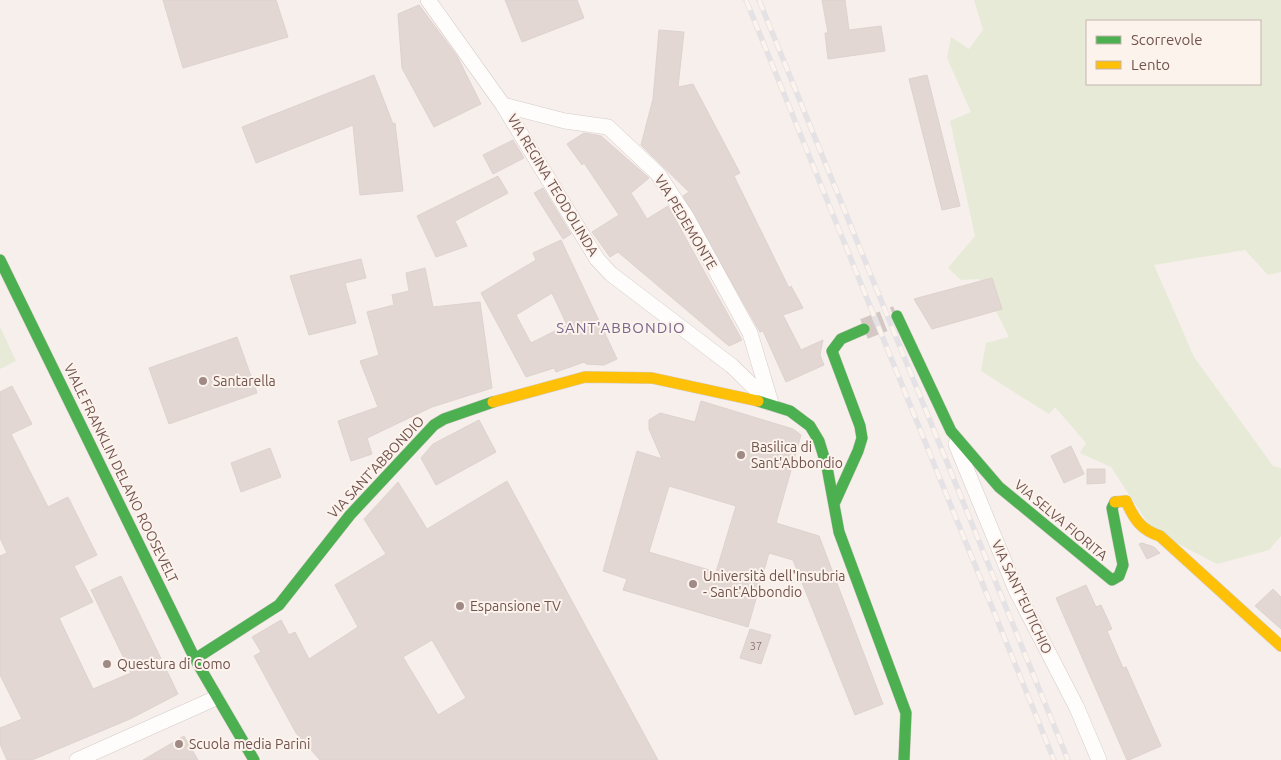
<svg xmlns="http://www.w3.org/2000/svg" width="1281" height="760" viewBox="0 0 1281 760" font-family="Ubuntu,sans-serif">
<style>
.green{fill:#e7ead7;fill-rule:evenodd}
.building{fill:#e2d7d3;stroke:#ded2ce;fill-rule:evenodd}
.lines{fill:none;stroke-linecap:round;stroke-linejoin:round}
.secondary-tunnel{stroke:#d5c8c4;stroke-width:21;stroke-dasharray:21 11;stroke-linecap:butt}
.street-casing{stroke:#d4cbc8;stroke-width:16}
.fast-casing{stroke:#d5cbc8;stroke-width:12}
.slow-casing{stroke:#d5cbc8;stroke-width:12}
.street{stroke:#fefdfc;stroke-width:15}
.fast{stroke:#4caf50;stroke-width:11}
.slow{stroke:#ffc107;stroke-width:11}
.rail-casing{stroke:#e4e2e4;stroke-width:5.5}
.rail{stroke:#fdf3ed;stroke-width:4;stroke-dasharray:11;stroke-linecap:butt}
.poi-dot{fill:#a08a85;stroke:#fdf3ed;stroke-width:2}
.labels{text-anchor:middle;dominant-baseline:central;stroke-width:4;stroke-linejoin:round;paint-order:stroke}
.number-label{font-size:11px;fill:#8f7672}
.street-label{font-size:14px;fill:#71534e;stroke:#fdf3ed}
.poi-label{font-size:14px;fill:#71534e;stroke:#fdf3ed;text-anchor:start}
.neighbourhood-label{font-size:15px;letter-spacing:1px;fill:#78668c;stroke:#fdf3ed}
</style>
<rect width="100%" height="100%" fill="#f6efeb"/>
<!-- green -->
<path class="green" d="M 974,0 L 1281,0 L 1281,272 L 1268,275 L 1245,250 L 1154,265 L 1194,357 L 1273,466 L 1281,468 L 1281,536 L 1269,550 L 1217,564 L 1169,539 L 1149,525 L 1111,467 L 1080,453 L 1086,443 L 1055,407 L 1049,414 L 981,371 L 986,343 L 1009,337 L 980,279 L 961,280 L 948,268 L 975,236 L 950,121 L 971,112 L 947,58 L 951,37 L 969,49 L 983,30 ZM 1087,21 L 1260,21 L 1260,84 L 1087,84 Z
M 0,327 L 16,361 L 0,369 Z"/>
<!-- building -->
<path class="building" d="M 163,0 L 276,0 L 288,37 L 183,68 Z
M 505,0 L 577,0 L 584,18 L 522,42 Z
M 822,0 L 845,0 L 849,30 L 881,26 L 885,51 L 828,59 L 825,33 L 828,33 Z
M 419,5 L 457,56 L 481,104 L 434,127 L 402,68 L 398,14 Z
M 659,30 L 684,32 L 678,87 L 693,84 L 740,173 L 734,176 L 789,288 L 791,286 L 803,308 L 783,315 L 801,350 L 823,340 L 820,355 L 824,365 L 786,382 L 763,331 L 760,332 L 683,196 L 689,192 L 641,145 L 653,99 Z
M 374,75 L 393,124 L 395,123 L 403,191 L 360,195 L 353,125 L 256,163 L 242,127 Z
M 927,75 L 960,206 L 942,210 L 909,79 Z
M 584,133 L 601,136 L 649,178 L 631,193 L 647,219 L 668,206 L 742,340 L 729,346 L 618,252 L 610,257 L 592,232 L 619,215 L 584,163 L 582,165 L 567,144 Z
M 513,140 L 524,158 L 493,174 L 483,155 Z
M 498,176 L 508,193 L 455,221 L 467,246 L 436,257 L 417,216 Z
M 543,188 L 571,234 L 563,239 L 534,193 Z
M 561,240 L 617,359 L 604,365 L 586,364 L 584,362 L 556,372 L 554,368 L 526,377 L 481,293 L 536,260 L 533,253 ZM 552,293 L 567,325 L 531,343 L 516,315 Z
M 361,259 L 366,278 L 345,283 L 356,323 L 309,335 L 290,276 Z
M 425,268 L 433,307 L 480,302 L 492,388 L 432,407 L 367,438 L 372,454 L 351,461 L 338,421 L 378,407 L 360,361 L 379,355 L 367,312 L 394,305 L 392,295 L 409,291 L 406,273 Z
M 992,278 L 1002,309 L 932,329 L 914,299 Z
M 237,337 L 257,393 L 169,424 L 149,368 Z
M 12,386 L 32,424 L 11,434 L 48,507 L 68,497 L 97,555 L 74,566 L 93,602 L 59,618 L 93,689 L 131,673 L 91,590 L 121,576 L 178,694 L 130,719 L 32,760 L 7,760 L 0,744 L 0,728 L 22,719 L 0,675 L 0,556 L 7,553 L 0,538 L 0,392 Z
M 701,401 L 793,429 L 801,435 L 776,523 L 819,536 L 883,704 L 855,715 L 793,560 L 769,553 L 748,627 L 623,590 L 627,579 L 603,571 L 637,451 L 662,459 L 649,429 L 649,420 L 660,413 L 695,422 ZM 669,486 L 736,506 L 716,572 L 649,552 Z
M 479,420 L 496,452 L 436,485 L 421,458 L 433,444 Z
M 1071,446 L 1084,474 L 1064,483 L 1051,456 Z
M 270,448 L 281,477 L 241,492 L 231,463 Z
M 1087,469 L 1105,469 L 1105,483 L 1087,484 Z
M 507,481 L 658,760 L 320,760 L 296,733 L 254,656 L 261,652 L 252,637 L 281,620 L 289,635 L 295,632 L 309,659 L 358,627 L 335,585 L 386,554 L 364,519 L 398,482 L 427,529 ZM 432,640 L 466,698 L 438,715 L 403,657 Z
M 1142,543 L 1154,547 L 1160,553 L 1147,559 L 1139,544 Z
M 1086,585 L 1096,607 L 1101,605 L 1112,629 L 1107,631 L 1123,668 L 1126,667 L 1161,746 L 1129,760 L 1127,760 L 1056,598 Z
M 1273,589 L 1281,597 L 1281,629 L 1255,606 Z
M 750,629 L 771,635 L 761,664 L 740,658 Z
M 184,736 L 198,760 L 143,760 Z"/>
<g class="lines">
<!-- secondary-tunnel -->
<path class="secondary-tunnel" d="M 864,329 L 897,316"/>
<!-- street casing -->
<g class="street-casing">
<path id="street" d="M 428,0 L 503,105 L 597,259 L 611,274 L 732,366 L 770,403
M 503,105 L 565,121 L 608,127 L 658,174 L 687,218 L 750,333 L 771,403
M 956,444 L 1016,590 L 1077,708 L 1099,760
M 77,760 L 216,698"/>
</g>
<!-- fast casing -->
<g class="fast-casing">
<path id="fast" d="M 0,260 L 195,659 L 254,760
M 897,316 L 951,431 L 999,487 L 1112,580 L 1119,576 L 1123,565 L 1112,508 L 1115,502
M 758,401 L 790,411 L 810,426 L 819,441 L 827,467 L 839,532 L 906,713 L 904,760
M 834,504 L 858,451 L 862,438 L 860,426 L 832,351 L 841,339 L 864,329
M 195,659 L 279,605 L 350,515 L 434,425 L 444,419 L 493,402"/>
</g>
<!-- slow casing -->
<g class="slow-casing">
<path id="slow" d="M 493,402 L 585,377 L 652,378 L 758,401
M 1115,502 L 1126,501 C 1134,519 1141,530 1160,536 L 1281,646"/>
</g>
<!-- street -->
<use href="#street" class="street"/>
<!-- fast -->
<use href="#fast" class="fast"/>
<!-- slow -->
<use href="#slow" class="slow"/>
<!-- rail casing -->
<g class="rail-casing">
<path id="rail" d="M 746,0 L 1054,760
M 759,0 L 1068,760"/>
</g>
<!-- rail -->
<use href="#rail" class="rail"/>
</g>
<!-- markers -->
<g class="poi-dot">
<circle cx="203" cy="381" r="5"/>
<circle cx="741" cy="455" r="5"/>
<circle cx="693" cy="584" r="5"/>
<circle cx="460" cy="606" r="5"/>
<circle cx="107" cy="664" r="5"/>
<circle cx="179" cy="744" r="5"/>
</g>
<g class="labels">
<!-- number labels -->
<g class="number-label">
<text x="756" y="646">37</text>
</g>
<!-- street labels -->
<g class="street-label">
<text transform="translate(553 185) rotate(59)">VIA REGINA TEODOLINDA</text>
<text transform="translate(686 222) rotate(59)">VIA PEDEMONTE</text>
<text transform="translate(376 467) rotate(-47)">VIA SANT'ABBONDIO</text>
<text transform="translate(121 473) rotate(64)">VIALE FRANKLIN DELANO ROOSEVELT</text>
<text transform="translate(1061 520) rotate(40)">VIA SELVA FIORITA</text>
<text transform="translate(1022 597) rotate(65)">VIA SANT'EUTICHIO</text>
</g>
<!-- poi labels -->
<g class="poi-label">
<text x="213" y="381">Santarella</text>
<text x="751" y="447">Basilica di<tspan x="751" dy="16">Sant'Abbondio</tspan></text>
<text x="703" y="576">Università dell'Insubria<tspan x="703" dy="16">- Sant'Abbondio</tspan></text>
<text x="470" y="606">Espansione TV</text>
<text x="117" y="664">Questura di Como</text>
<text x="189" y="744">Scuola media Parini</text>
</g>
<!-- neighbourhood labels -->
<g class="neighbourhood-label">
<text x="621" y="327">SANT'ABBONDIO</text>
</g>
</g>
<!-- legend -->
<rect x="1086" y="20" width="175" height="65" fill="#fdf3ed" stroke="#c5b3ad"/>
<rect x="1096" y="36" width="25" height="8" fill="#4caf50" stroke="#c5b3ad"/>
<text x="1131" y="45" font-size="15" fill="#71534e">Scorrevole</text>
<rect x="1096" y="61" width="25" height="8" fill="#ffc107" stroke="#c5b3ad"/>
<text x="1131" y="70" font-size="15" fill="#71534e">Lento</text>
</svg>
